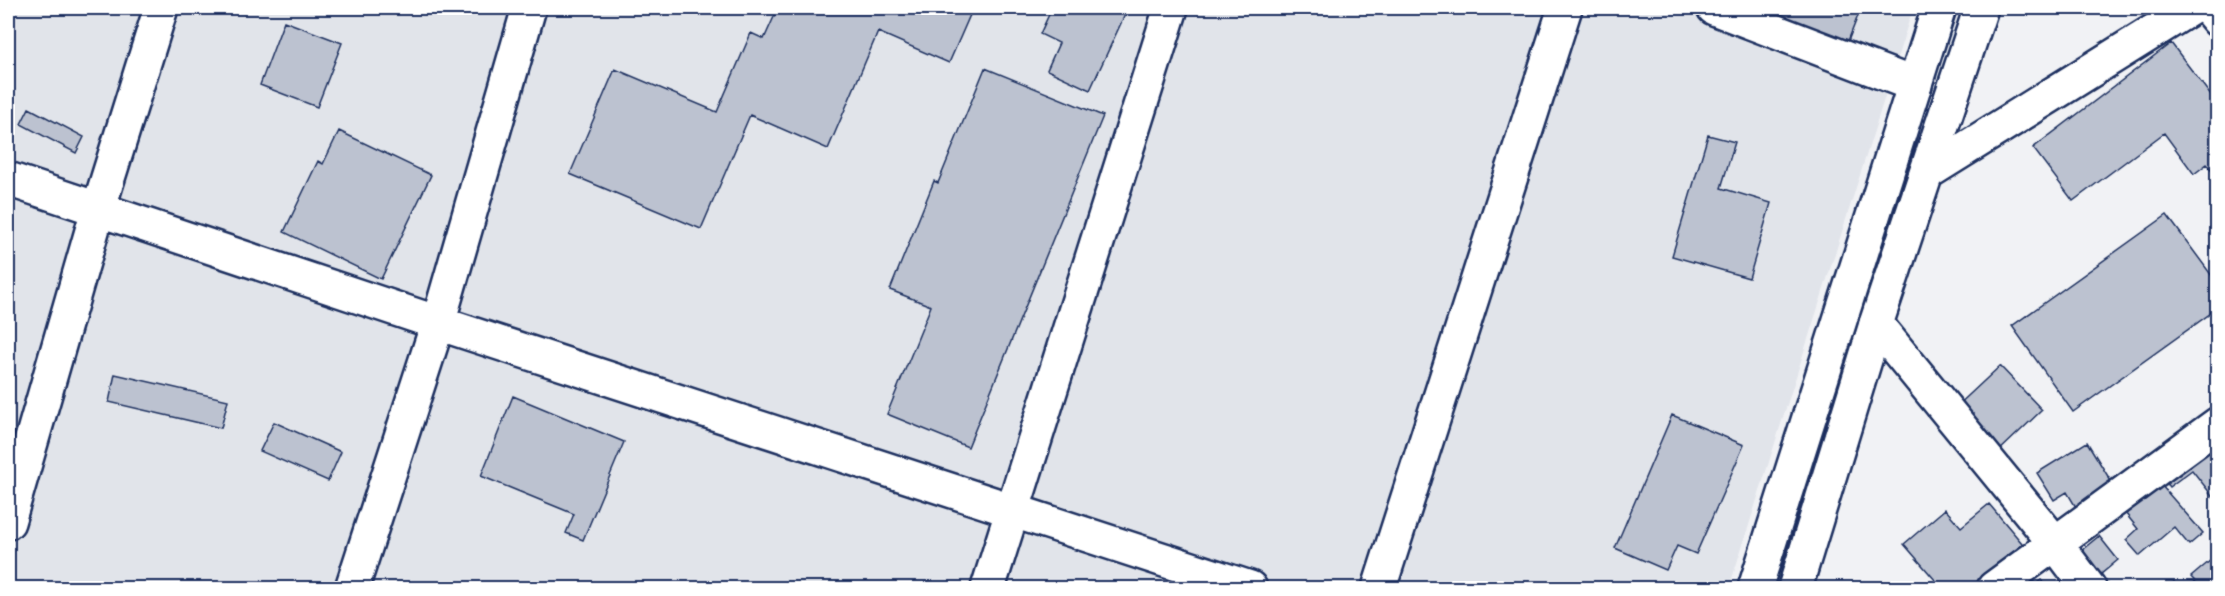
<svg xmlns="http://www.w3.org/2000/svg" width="2225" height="596" viewBox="0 0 2225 596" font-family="Caveat,sans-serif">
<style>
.built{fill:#e1e4ea}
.building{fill:#bcc2d0;stroke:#1b2f5e;stroke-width:1.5}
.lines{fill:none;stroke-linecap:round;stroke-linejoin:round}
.street-casing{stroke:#1b2f5e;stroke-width:38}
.secondary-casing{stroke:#1b2f5e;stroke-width:38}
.street{stroke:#fff;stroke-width:33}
.secondary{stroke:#fff;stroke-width:33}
</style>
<rect width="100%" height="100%" fill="#f1f2f5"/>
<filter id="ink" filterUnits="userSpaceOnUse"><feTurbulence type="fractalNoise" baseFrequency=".0167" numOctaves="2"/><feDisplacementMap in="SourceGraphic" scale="12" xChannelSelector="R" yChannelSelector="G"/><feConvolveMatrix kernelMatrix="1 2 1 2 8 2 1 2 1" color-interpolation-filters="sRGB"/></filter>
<g filter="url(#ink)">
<!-- built -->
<path class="built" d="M 8,8 L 1913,8 L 1729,588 L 8,588 Z"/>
<!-- building -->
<path class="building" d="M 778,8 L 973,8 L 949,63 L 878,32 L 828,149 L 750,115 L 701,229 L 570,174 L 615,69 L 717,112 L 751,33 L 764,39 Z
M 1052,8 L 1128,8 L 1090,90 L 1047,70 L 1059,43 L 1040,34 Z
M 1762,8 L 1861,8 L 1848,41 Z
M 284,21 L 342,43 L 317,107 L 260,85 Z
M 2171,43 L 2218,105 L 2218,178 L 2207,164 L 2194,174 L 2164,133 L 2073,201 L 2033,148 Z
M 985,68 L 1103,116 L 968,447 L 887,414 L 931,306 L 890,290 L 934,181 L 938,183 Z
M 29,108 L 84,137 L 76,153 L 21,124 Z
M 339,131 L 431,175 L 381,279 L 284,232 L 318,161 L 323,164 Z
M 1708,135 L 1735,142 L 1721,188 L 1771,203 L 1749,278 L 1672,256 Z
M 2167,215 L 2218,284 L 2218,308 L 2073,412 L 2012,326 Z
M 2000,366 L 2042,410 L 1996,454 L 1954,409 Z
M 115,374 L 228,400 L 221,428 L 109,402 Z
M 513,396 L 624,442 L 583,540 L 566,533 L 574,514 L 481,476 Z
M 1672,415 L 1744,445 L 1696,554 L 1677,546 L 1666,570 L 1615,548 Z
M 274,422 L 341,452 L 328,481 L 260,451 Z
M 2218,435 L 2218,503 L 2192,470 L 2169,487 L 2160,476 Z
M 2087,442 L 2117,491 L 2080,514 L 2067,492 L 2054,500 L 2037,473 Z
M 2161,485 L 2203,533 L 2189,545 L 2174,527 L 2140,556 L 2126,540 L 2138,529 L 2126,514 Z
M 1989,504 L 2027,549 L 1979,588 L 1942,588 L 1904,544 L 1945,509 L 1961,527 Z
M 2099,536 L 2118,560 L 2100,575 L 2107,585 L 2102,588 L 2061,567 Z
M 2218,554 L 2218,588 L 2201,588 L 2191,577 Z
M 2041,580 L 2048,588 L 2030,588 Z
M 2174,582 L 2179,588 L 2165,588 Z"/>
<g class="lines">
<!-- street casing -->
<g class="street-casing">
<path id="street" d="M 1714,8 L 1915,85
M 1928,172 L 2191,8
M 8,179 L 438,323 L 1250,588
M 1876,324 L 2055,543 L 2089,588
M 8,522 L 98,210 L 161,8
M 352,588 L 438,323 L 529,8
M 988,588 L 1171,8
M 1379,588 L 1565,8
M 1994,588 L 2218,424"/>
</g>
<!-- secondary casing -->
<g class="secondary-casing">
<path id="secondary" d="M 2208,8 L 2218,20
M 1755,588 L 1939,8
M 1795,588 L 1876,324 L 1981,8"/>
</g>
<!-- street -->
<use href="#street" class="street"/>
<!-- secondary -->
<use href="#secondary" class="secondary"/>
</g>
</g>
<!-- margin -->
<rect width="2225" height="596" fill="none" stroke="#fff" stroke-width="30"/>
<rect x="15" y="15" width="2195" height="566" fill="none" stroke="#1b2f5e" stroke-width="2" filter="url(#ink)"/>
</svg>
